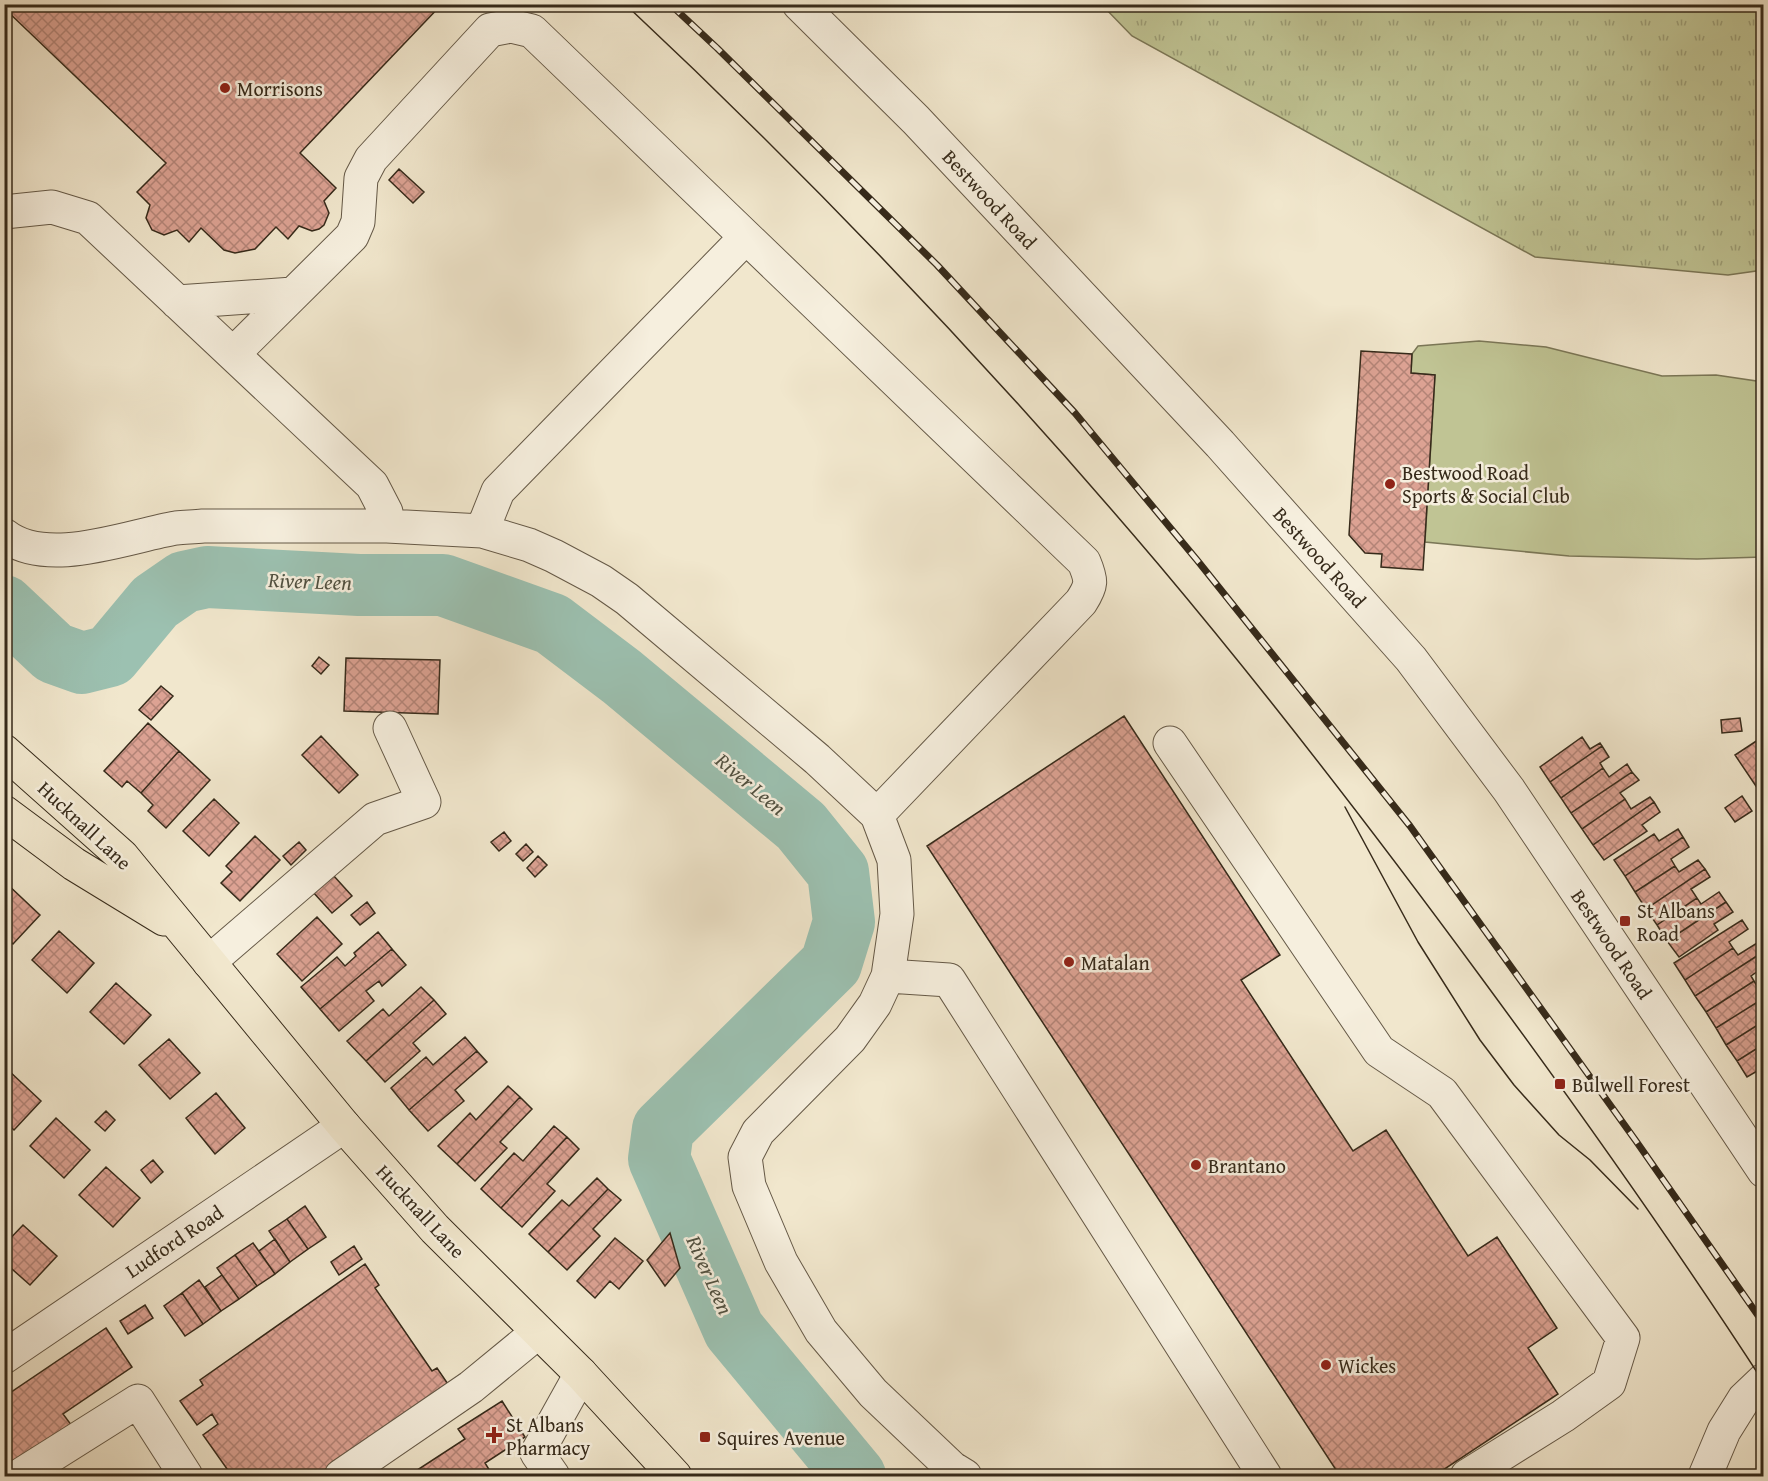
<svg xmlns="http://www.w3.org/2000/svg" width="1768" height="1481" viewBox="0 0 1768 1481" font-family="'Gentium Book Plus',serif">
<style>
.grass{fill:url(#grass-tufts);stroke:#7b7757;stroke-width:1.5}
.pitch{fill:#c0c494;stroke:#7b7757;stroke-width:1.5}
.lines{fill:none;stroke-linecap:round;stroke-linejoin:round}
.river{stroke:#9cc1b1;stroke-width:62}
.building{fill:url(#building-cross-hatch);stroke:#362a1a;stroke-width:1.5}
.minor-casing{stroke:#655947;stroke-width:35}
.major-casing{stroke:#362a1a;stroke-width:35}
.minor{stroke:#f6efde;stroke-width:33}
.major{stroke:#f1e7cd;stroke-width:33}
.tram{stroke:#362a1a;stroke-width:1.5}
.rail-casing{stroke:#362a1a;stroke-width:7}
.rail{stroke:#f6efde;stroke-width:4.5;stroke-dasharray:14;stroke-linecap:butt}
.poi-dot{fill:#8f2418;stroke:#f6efde;stroke-width:2}
.labels{text-anchor:middle;dominant-baseline:central;stroke-width:5;stroke-linejoin:round;paint-order:stroke}
.poi-label{font-size:20px;fill:#362a1a;stroke:#f6efde;text-anchor:start}
.street-label{font-size:20px;fill:#362a1a;stroke:#f6efde}
.water-label{font-size:21px;font-style:italic;fill:#505040;stroke:#f6efde}
</style>
<defs>
<pattern id="grass-tufts" width="24" height="20" patternUnits="userSpaceOnUse" patternTransform="scale(1.5)"><rect width="24" height="20" fill="#c0c494"/><path d="M3 7l-1-3M5 7V3M7 7l1-3M15 17l-1-3M17 17v-4M19 17l1-3" fill="none" stroke="#9d9f78"/></pattern>
<pattern id="building-cross-hatch" width="8" height="8" patternUnits="userSpaceOnUse" patternTransform="scale(1.5)"><rect width="8" height="8" fill="#dca293"/><path d="M0 0l8 8M0 8l8-8" fill="none" stroke="#b38477"/></pattern>
</defs>
<rect width="100%" height="100%" fill="#f1e7cd"/>
<filter id="stains"><feTurbulence type="fractalNoise" baseFrequency=".00333" numOctaves="4"/><feColorMatrix values="0 0 0 0 .2 0 0 0 0 .09 0 0 0 0 .02 0 0 0 .5 -.17"/></filter>
<radialGradient id="worn" r=".72"><stop offset=".6" stop-color="#630" stop-opacity="0"/><stop offset="1" stop-color="#630" stop-opacity=".3"/></radialGradient>
<!-- grass -->
<path class="grass" d="M 1102,5 L 1763,5 L 1763,270 L 1728,275 L 1535,257 L 1132,36 Z"/>
<!-- pitch -->
<path class="pitch" d="M 1479,341 L 1546,347 L 1662,376 L 1716,375 L 1763,382 L 1763,557 L 1697,559 L 1569,556 L 1425,542 L 1435,375 L 1411,373 L 1412,354 L 1418,346 Z"/>
<g class="lines">
<!-- river -->
<path class="river" d="M 4,606 L 54,653 L 82,663 L 110,656 L 155,602 L 184,582 L 207,577 L 359,585 L 443,585 L 552,624 L 622,677 L 801,826 L 838,872 L 844,922 L 831,964 L 663,1129 L 659,1159 L 734,1330 L 855,1476"/>
</g>
<!-- building -->
<path class="building" d="M 10,4 L 442,4 L 300,153 L 336,188 L 324,201 L 329,213 L 324,225 L 319,229 L 312,231 L 299,226 L 288,239 L 276,227 L 255,249 L 235,253 L 224,250 L 201,228 L 189,242 L 177,230 L 164,235 L 152,230 L 146,218 L 150,205 L 137,192 L 166,163 L 6,10 Z
M 399,169 L 424,192 L 413,203 L 389,180 Z
M 1361,351 L 1412,354 L 1411,373 L 1435,375 L 1423,570 L 1381,567 L 1382,554 L 1365,553 L 1349,535 Z
M 319,657 L 329,665 L 321,674 L 312,666 Z
M 346,658 L 440,660 L 438,714 L 344,711 Z
M 161,686 L 173,696 L 151,720 L 139,710 Z
M 1124,716 L 1280,955 L 1241,980 L 1353,1151 L 1386,1130 L 1468,1256 L 1497,1237 L 1557,1328 L 1528,1348 L 1558,1394 L 1434,1476 L 1340,1476 L 927,846 Z
M 1740,718 L 1742,731 L 1722,733 L 1721,720 Z
M 148,723 L 179,751 L 141,793 L 127,781 L 122,787 L 104,771 Z
M 321,736 L 358,775 L 339,793 L 302,755 Z
M 1764,736 L 1764,798 L 1735,755 Z
M 1582,737 L 1590,749 L 1600,743 L 1602,746 L 1550,782 L 1540,767 Z
M 1602,746 L 1609,757 L 1600,763 L 1603,768 L 1561,798 L 1550,782 Z
M 179,751 L 210,780 L 166,828 L 148,811 L 153,805 L 141,793 Z
M 1627,764 L 1632,772 L 1571,813 L 1561,798 L 1603,768 L 1609,777 Z
M 1632,772 L 1639,780 L 1620,793 L 1625,799 L 1582,829 L 1571,813 Z
M 1742,796 L 1752,811 L 1735,822 L 1725,808 Z
M 1650,797 L 1654,802 L 1593,845 L 1582,829 L 1625,799 L 1631,809 Z
M 214,799 L 239,823 L 209,856 L 183,831 Z
M 1654,802 L 1660,812 L 1642,825 L 1647,831 L 1604,860 L 1593,845 Z
M 1678,829 L 1683,837 L 1625,876 L 1614,860 L 1654,834 L 1659,841 Z
M 504,832 L 511,841 L 499,851 L 491,842 Z
M 255,836 L 280,860 L 240,901 L 221,883 L 232,872 L 226,866 Z
M 1683,837 L 1689,847 L 1671,859 L 1675,866 L 1635,892 L 1625,876 Z
M 299,842 L 306,850 L 291,865 L 283,856 Z
M 526,844 L 533,852 L 523,861 L 516,854 Z
M 538,856 L 547,865 L 535,877 L 527,868 Z
M 1698,860 L 1705,869 L 1646,909 L 1635,892 L 1675,866 L 1679,872 Z
M 1705,869 L 1710,877 L 1691,889 L 1697,898 L 1657,925 L 1646,909 Z
M 333,875 L 352,896 L 332,913 L 313,892 Z
M 5,882 L 40,915 L 13,944 L 4,936 Z
M 1719,892 L 1726,902 L 1667,941 L 1657,925 L 1697,898 L 1701,904 Z
M 367,902 L 375,913 L 360,925 L 351,915 Z
M 1726,902 L 1733,912 L 1714,924 L 1718,930 L 1679,957 L 1667,941 Z
M 317,917 L 342,944 L 302,981 L 277,954 Z
M 1742,920 L 1748,929 L 1729,942 L 1733,948 L 1685,980 L 1674,963 Z
M 59,931 L 94,963 L 67,993 L 32,960 Z
M 378,932 L 392,949 L 320,1009 L 301,987 L 337,957 L 345,966 L 356,956 L 354,953 Z
M 1757,943 L 1763,952 L 1695,996 L 1685,980 L 1733,948 L 1738,955 Z
M 392,949 L 406,965 L 382,986 L 379,981 L 366,991 L 374,1001 L 339,1031 L 320,1009 Z
M 1763,952 L 1764,967 L 1751,976 L 1754,981 L 1706,1012 L 1695,996 Z
M 1754,981 L 1757,986 L 1764,982 L 1764,998 L 1716,1028 L 1706,1012 Z
M 116,983 L 151,1015 L 124,1044 L 90,1012 Z
M 421,987 L 434,1000 L 366,1061 L 347,1041 L 383,1009 L 389,1016 Z
M 1764,998 L 1764,1021 L 1726,1045 L 1716,1028 Z
M 434,1000 L 446,1014 L 413,1043 L 420,1051 L 385,1082 L 366,1061 Z
M 1764,1021 L 1764,1044 L 1737,1061 L 1726,1045 Z
M 465,1037 L 477,1051 L 409,1110 L 391,1088 L 426,1057 L 433,1065 Z
M 169,1039 L 200,1073 L 170,1099 L 139,1065 Z
M 1764,1044 L 1764,1067 L 1747,1077 L 1737,1061 Z
M 477,1051 L 487,1062 L 455,1090 L 464,1101 L 428,1131 L 409,1110 Z
M 7,1069 L 41,1101 L 14,1130 L 4,1121 L 4,1072 Z
M 508,1086 L 520,1097 L 457,1164 L 438,1146 L 470,1113 L 476,1120 Z
M 216,1093 L 245,1128 L 215,1154 L 186,1118 Z
M 520,1097 L 532,1109 L 500,1142 L 507,1148 L 475,1181 L 457,1164 Z
M 106,1111 L 115,1120 L 105,1131 L 95,1122 Z
M 56,1118 L 90,1150 L 64,1178 L 30,1146 Z
M 554,1126 L 567,1137 L 501,1208 L 481,1189 L 514,1153 L 523,1161 Z
M 567,1137 L 579,1149 L 547,1184 L 555,1191 L 522,1227 L 501,1208 Z
M 153,1160 L 163,1172 L 151,1183 L 141,1170 Z
M 106,1167 L 140,1198 L 113,1227 L 79,1195 Z
M 597,1178 L 608,1189 L 548,1252 L 529,1234 L 562,1200 L 569,1206 Z
M 608,1189 L 621,1200 L 593,1229 L 600,1236 L 567,1270 L 548,1252 Z
M 305,1206 L 326,1237 L 308,1249 L 287,1219 Z
M 287,1219 L 308,1249 L 290,1262 L 269,1231 Z
M 23,1225 L 57,1256 L 30,1285 L 4,1262 L 4,1245 Z
M 670,1233 L 680,1268 L 665,1286 L 647,1260 Z
M 615,1238 L 643,1261 L 619,1289 L 610,1281 L 595,1298 L 577,1281 Z
M 275,1239 L 290,1262 L 275,1274 L 259,1251 Z
M 253,1243 L 275,1274 L 257,1286 L 235,1255 Z
M 354,1246 L 362,1259 L 339,1275 L 331,1262 Z
M 235,1255 L 257,1286 L 239,1299 L 217,1268 Z
M 365,1264 L 379,1285 L 375,1288 L 432,1371 L 437,1368 L 450,1387 L 322,1476 L 255,1476 L 251,1471 L 243,1476 L 232,1476 L 203,1435 L 218,1424 L 212,1414 L 197,1425 L 180,1401 L 203,1385 L 200,1380 Z
M 222,1275 L 239,1299 L 221,1311 L 205,1287 Z
M 199,1280 L 221,1311 L 203,1324 L 182,1293 Z
M 182,1293 L 203,1324 L 185,1336 L 164,1306 Z
M 145,1305 L 153,1318 L 128,1334 L 120,1321 Z
M 106,1328 L 132,1367 L 63,1414 L 72,1426 L 4,1471 L 4,1397 Z
M 502,1401 L 525,1437 L 485,1463 L 493,1476 L 408,1476 L 465,1439 L 458,1429 Z"/>
<g class="lines">
<!-- minor casing -->
<g class="minor-casing">
<path id="minor" d="M 799,4 L 916,120 L 1220,444 L 1411,659 L 1509,790 L 1764,1171
M 4,212 L 52,207 L 88,218 L 372,485 L 386,512 L 387,526
M 177,302 L 293,294
M 482,531 L 498,491 L 746,237
M 4,535 C 47,569 128,536 176,528 C 185,527 194,527 203,526 L 387,526 L 482,531 L 529,545 L 554,556 L 601,581 L 627,599 L 817,759 L 877,815 L 1081,602 C 1092,585 1092,581 1084,562 L 532,31 L 511,26 L 490,30 L 371,159 L 361,178 L 358,222 L 352,236 L 233,354
M 1170,743 L 1379,1051 L 1442,1093 L 1623,1338 L 1609,1383 L 1563,1416 L 1467,1476
M 877,815 L 894,860 L 897,914 L 888,976 L 875,1004 L 850,1039 L 758,1132 L 745,1157 L 749,1186 L 781,1262 L 821,1331 L 873,1393 L 952,1468 L 965,1476
M 209,962 L 375,819 L 424,802 L 390,728
M 888,976 L 949,980 L 1265,1476
M 4,1357 L 344,1126
M 19,1476 L 138,1401 L 186,1476
M 341,1476 L 471,1387 L 538,1332
M 553,1476 L 537,1453 L 581,1374
M 1705,1476 L 1724,1431 L 1744,1399 L 1764,1380"/>
</g>
<!-- major casing -->
<g class="major-casing">
<path id="major" d="M 4,751 L 122,856 L 344,1126 L 435,1229 L 581,1374 L 675,1476
M 4,812 L 74,864 L 164,919"/>
</g>
<!-- minor -->
<use href="#minor" class="minor"/>
<!-- major -->
<use href="#major" class="major"/>
<!-- tram -->
<path class="tram" d="M 625,4 C 814,181 992,368 1159,565 C 1271,698 1377,836 1480,976 C 1578,1109 1674,1244 1764,1383
M 1345,807 L 1418,942 L 1480,1040 L 1514,1085 L 1559,1135 L 1590,1160 L 1638,1209"/>
<!-- rail casing -->
<g class="rail-casing">
<path id="rail" d="M 670,4 L 717,48 L 937,265 L 1075,413 L 1197,560 L 1410,826 L 1636,1141 L 1764,1324"/>
</g>
<!-- rail -->
<use href="#rail" class="rail"/>
</g>
<!-- markers -->
<g class="poi-dot">
<circle cx="225" cy="88" r="6"/>
<circle cx="1390" cy="484" r="6"/>
<rect x="1619" y="915" width="12" height="12" rx="3"/>
<circle cx="1069" cy="962" r="6"/>
<rect x="1554" y="1078" width="12" height="12" rx="3"/>
<circle cx="1196" cy="1165" r="6"/>
<circle cx="1326" cy="1365" r="6"/>
<path d="M491 1426h6v6h6v6h-6v6h-6v-6h-6v-6h6z"/>
<rect x="699" y="1431" width="12" height="12" rx="3"/>
</g>
<g class="labels">
<!-- poi labels -->
<g class="poi-label">
<text x="237" y="88">Morrisons</text>
<text x="1402" y="472">Bestwood Road<tspan x="1402" dy="23">Sports &amp; Social Club</tspan></text>
<text x="1637" y="910">St Albans<tspan x="1637" dy="23">Road</tspan></text>
<text x="1081" y="962">Matalan</text>
<text x="1572" y="1084">Bulwell Forest</text>
<text x="1208" y="1165">Brantano</text>
<text x="1338" y="1365">Wickes</text>
<text x="506" y="1424">St Albans<tspan x="506" dy="23">Pharmacy</tspan></text>
<text x="717" y="1437">Squires Avenue</text>
</g>
<!-- street labels -->
<g class="street-label">
<text transform="translate(990 199) rotate(47)">Bestwood Road</text>
<text transform="translate(1320 557) rotate(48)">Bestwood Road</text>
<text transform="translate(85 825) rotate(43)">Hucknall Lane</text>
<text transform="translate(1612 944) rotate(56)">Bestwood Road</text>
<text transform="translate(421 1211) rotate(47)">Hucknall Lane</text>
<text transform="translate(174 1241) rotate(-34)">Ludford Road</text>
</g>
<!-- water labels -->
<g class="water-label">
<text transform="translate(310 581) rotate(2)">River Leen</text>
<text transform="translate(751 784) rotate(40)">River Leen</text>
<text transform="translate(710 1275) rotate(66)">River Leen</text>
</g>
</g>
<!-- margin -->
<rect width="1768" height="1481" fill="none" stroke="#f1e7cd" stroke-width="24"/>
<rect x="6" y="6" width="1756" height="1469" fill="none" stroke="#362a1a" stroke-width="3"/>
<rect x="12" y="12" width="1744" height="1457" fill="none" stroke="#362a1a" stroke-width="1.5"/>
<rect width="100%" height="100%" filter="url(#stains)"/>
<rect width="100%" height="100%" fill="url(#worn)"/>
</svg>
